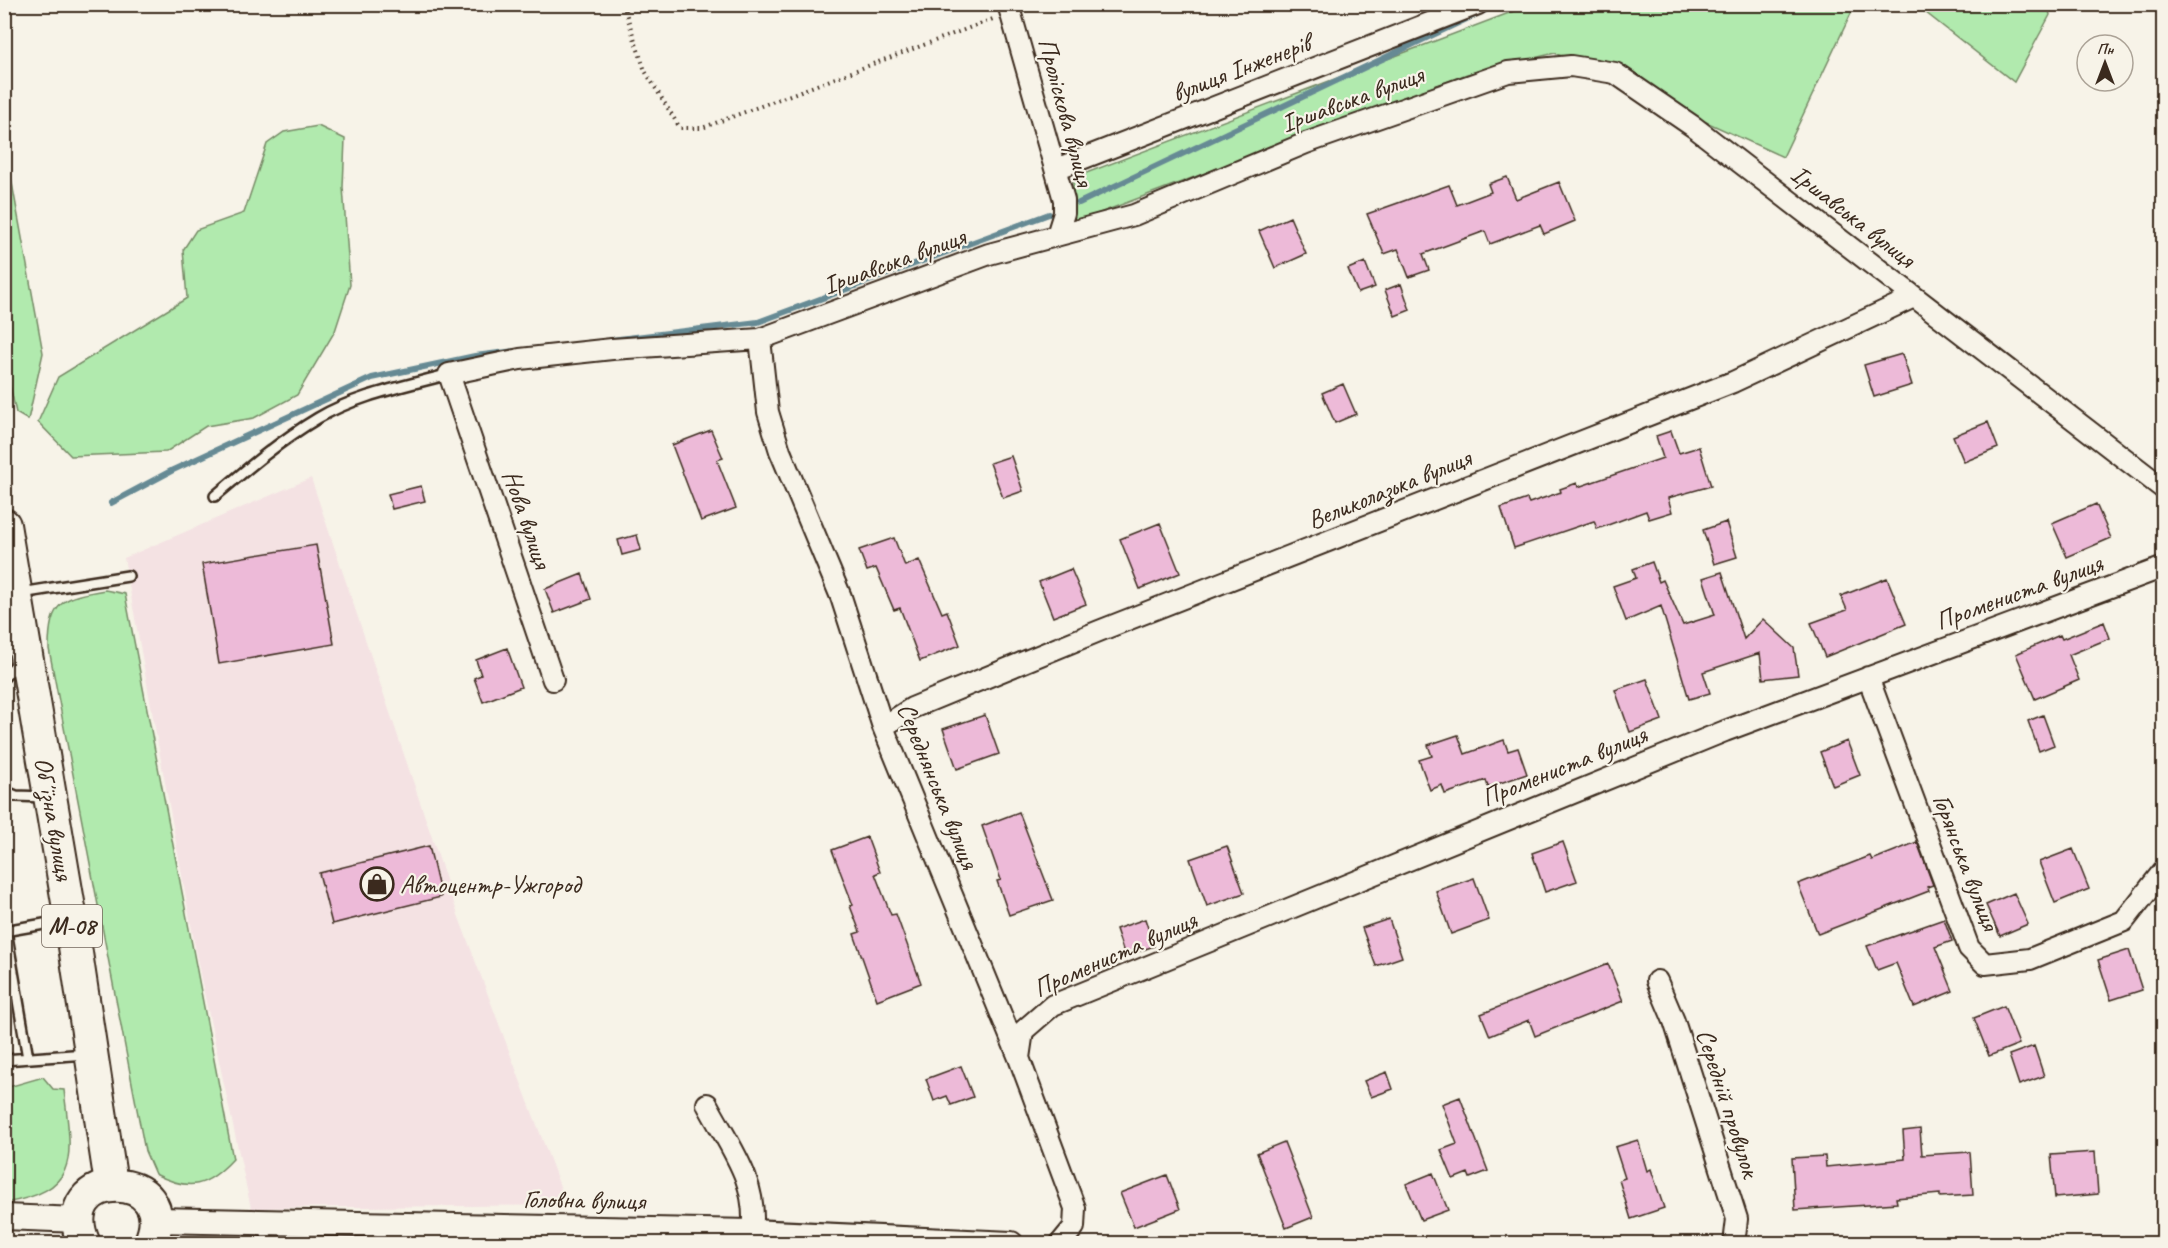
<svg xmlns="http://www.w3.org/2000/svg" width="2168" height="1248" viewBox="0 0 2168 1248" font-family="Caveat,sans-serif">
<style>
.built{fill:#f4e2e3}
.green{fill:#b1eaae;stroke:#768a66;stroke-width:1.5}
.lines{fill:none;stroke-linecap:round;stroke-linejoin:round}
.stream{stroke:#668a94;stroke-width:6}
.building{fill:#edbad8;stroke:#3b2a1e;stroke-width:1.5}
.service-casing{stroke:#3b2a1e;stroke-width:14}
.minor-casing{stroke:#3b2a1e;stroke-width:24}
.tertiary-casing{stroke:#3b2a1e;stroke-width:28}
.trunk-casing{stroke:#3b2a1e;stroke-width:36}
.path{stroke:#3b2a1e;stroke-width:4;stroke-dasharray:1.5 4.5;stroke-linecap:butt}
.service{stroke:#f7f3e8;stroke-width:9}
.minor{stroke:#f7f3e8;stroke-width:20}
.tertiary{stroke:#f7f3e8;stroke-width:24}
.trunk{stroke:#f7f3e8;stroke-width:32}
.labels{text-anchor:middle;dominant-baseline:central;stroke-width:4.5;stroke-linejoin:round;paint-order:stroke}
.shield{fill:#f7f3e8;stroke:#73665b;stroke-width:1.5}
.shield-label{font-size:24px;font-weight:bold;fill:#3b2a1e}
.street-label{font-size:26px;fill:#3b2a1e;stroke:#f7f3e8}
.poi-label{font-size:26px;fill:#3b2a1e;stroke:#f7f3e8;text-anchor:start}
</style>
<rect width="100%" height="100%" fill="#f7f3e8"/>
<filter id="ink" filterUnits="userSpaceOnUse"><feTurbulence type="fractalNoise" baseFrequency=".0167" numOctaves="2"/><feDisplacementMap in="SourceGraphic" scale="12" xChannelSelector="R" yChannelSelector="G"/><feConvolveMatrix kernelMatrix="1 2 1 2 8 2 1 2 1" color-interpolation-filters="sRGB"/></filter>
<g filter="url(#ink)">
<!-- built -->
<path class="built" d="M 311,478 L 458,915 L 567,1205 L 251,1208 L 200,974 L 124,558 Z"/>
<!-- green -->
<path class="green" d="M 1530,5 L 1855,5 L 1783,157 L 1555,53 L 1467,74 L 1073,223 L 1073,178 Z
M 1916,5 L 2048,5 L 2050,15 L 2014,82 Z
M 318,126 L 345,139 L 343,187 L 350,285 L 335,331 L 297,395 L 254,418 L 206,426 L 166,452 L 71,456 L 38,422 L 58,377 L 187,298 L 183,250 L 196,230 L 244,213 L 267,144 L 284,132 Z
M 4,139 L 43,353 L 28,420 L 16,413 L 4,358 Z
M 105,590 L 125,594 L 233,1159 C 207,1187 190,1192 155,1174 L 145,1151 L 49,649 C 49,602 62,597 105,590 Z
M 43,1077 L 53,1089 L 64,1090 C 71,1154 83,1190 5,1203 L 5,1088 Z"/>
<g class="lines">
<!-- stream -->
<path class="stream" d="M 1079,203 L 1498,4
M 611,340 L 758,322 L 1049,214
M 111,503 L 173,470 L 372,378 L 475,356 L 515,351"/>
</g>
<!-- building -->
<path class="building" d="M 1507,177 L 1516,199 L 1559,182 L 1575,221 L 1544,234 L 1540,225 L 1490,244 L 1485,231 L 1423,254 L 1429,270 L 1409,277 L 1398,249 L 1384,254 L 1367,214 L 1449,185 L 1457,205 L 1491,192 L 1488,184 Z
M 1290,217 L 1306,254 L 1275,268 L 1259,231 Z
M 1365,262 L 1375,287 L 1358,293 L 1348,269 Z
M 1401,284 L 1410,310 L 1395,316 L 1385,290 Z
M 1902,354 L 1912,385 L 1874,397 L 1864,365 Z
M 1343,384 L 1356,414 L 1335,423 L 1322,393 Z
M 1988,422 L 1998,448 L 1964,462 L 1953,436 Z
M 711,430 L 723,458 L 717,460 L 736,508 L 701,521 L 672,445 Z
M 1671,431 L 1679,453 L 1699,447 L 1711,486 L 1668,498 L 1672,512 L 1649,519 L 1646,511 L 1597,529 L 1594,521 L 1514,548 L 1501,508 L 1527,499 L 1529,503 L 1561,492 L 1560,489 L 1577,483 L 1578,487 L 1663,458 L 1656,436 Z
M 1011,456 L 1023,491 L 1003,498 L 990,463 Z
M 421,486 L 425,501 L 392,509 L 388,494 Z
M 2096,504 L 2111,538 L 2067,557 L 2052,523 Z
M 1726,522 L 1737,557 L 1714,564 L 1703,530 Z
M 1160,523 L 1180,573 L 1140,589 L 1120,539 Z
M 637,535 L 641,550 L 622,555 L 618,540 Z
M 894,538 L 905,566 L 919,560 L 942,613 L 947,611 L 960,645 L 920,661 L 900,608 L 894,610 L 876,568 L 867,571 L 859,550 Z
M 316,545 L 334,644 L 219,664 L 202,564 Z
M 1652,562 L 1659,582 L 1663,580 L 1683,625 L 1715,615 L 1703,578 L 1722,572 L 1744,639 L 1763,619 L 1794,648 L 1798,675 L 1763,679 L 1760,653 L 1703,672 L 1710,693 L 1689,699 L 1661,606 L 1626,621 L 1613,586 L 1636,578 L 1633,569 Z
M 1071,569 L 1086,604 L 1053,617 L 1039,582 Z
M 582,574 L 591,599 L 554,613 L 545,589 Z
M 1887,578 L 1906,624 L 1825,657 L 1811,623 L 1847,610 L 1841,596 Z
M 2104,622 L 2110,638 L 2069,655 L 2079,680 L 2035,699 L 2016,654 L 2060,635 L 2062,639 Z
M 507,648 L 521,687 L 483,702 L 474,678 L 481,675 L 476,660 Z
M 1647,679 L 1662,720 L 1630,732 L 1615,690 Z
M 985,715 L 999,754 L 957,769 L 943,729 Z
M 2043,715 L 2054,745 L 2039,751 L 2028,721 Z
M 1458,735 L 1465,754 L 1504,740 L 1508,751 L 1518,748 L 1527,774 L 1488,787 L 1486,780 L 1445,794 L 1442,785 L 1430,790 L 1419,760 L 1432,756 L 1428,745 Z
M 1847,741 L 1860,775 L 1833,786 L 1820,752 Z
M 1019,812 L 1053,900 L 1009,915 L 997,881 L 1001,880 L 982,826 Z
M 867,837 L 880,872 L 875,874 L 891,915 L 896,914 L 921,983 L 877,1000 L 854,934 L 860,932 L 850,906 L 853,905 L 832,850 Z
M 1563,842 L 1577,881 L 1545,892 L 1532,853 Z
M 1917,842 L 1933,885 L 1927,887 L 1929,891 L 1818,934 L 1798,884 L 1870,856 L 1872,860 Z
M 429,846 L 441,897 L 332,924 L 319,873 Z
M 1227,846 L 1244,893 L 1207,906 L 1190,859 Z
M 2073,849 L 2089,889 L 2055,903 L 2039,862 Z
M 1474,878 L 1489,920 L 1451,934 L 1436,891 Z
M 2014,893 L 2028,924 L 2000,936 L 1986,905 Z
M 1145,919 L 1154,946 L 1125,956 L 1116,929 Z
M 1389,919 L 1402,957 L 1376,966 L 1362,928 Z
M 1944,919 L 1952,941 L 1935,947 L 1953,991 L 1914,1007 L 1896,963 L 1877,970 L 1867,946 Z
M 2129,950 L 2142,990 L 2111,1000 L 2098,960 Z
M 1608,964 L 1623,1001 L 1535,1036 L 1529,1020 L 1490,1036 L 1481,1014 Z
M 2004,1006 L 2019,1044 L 1989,1056 L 1974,1018 Z
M 2034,1046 L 2044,1076 L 2019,1085 L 2009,1055 Z
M 961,1066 L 973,1097 L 951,1105 L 947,1096 L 934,1101 L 926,1079 Z
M 1387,1072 L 1393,1089 L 1371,1097 L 1364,1081 Z
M 1460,1097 L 1488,1171 L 1470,1178 L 1468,1173 L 1453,1179 L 1441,1150 L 1457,1144 L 1442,1104 Z
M 1920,1129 L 1922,1155 L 1970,1152 L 1973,1195 L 1940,1197 L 1940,1194 L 1896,1198 L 1897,1203 L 1795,1210 L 1792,1158 L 1825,1156 L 1826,1167 L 1905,1159 L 1903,1131 Z
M 1638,1140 L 1647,1171 L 1651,1169 L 1664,1208 L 1631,1219 L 1619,1180 L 1625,1178 L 1615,1147 Z
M 1284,1142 L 1313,1217 L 1286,1228 L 1257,1153 Z
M 2095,1152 L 2098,1194 L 2055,1198 L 2051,1155 Z
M 1433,1173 L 1448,1210 L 1421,1220 L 1406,1184 Z
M 1167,1175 L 1180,1209 L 1134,1227 L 1120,1193 Z"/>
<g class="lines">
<!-- service casing -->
<g class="service-casing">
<path id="service" d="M 215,496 C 248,468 281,440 318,418 C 357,395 406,386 449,374
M 21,593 L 128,576
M 4,677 L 20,661
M 4,791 L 16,796 L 46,797
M 4,931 L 67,920
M 6,931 L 28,1058
M 4,1060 L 86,1054
M 264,1222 L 268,1244"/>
</g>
<!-- minor casing -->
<g class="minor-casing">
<path id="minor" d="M 1008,4 L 1064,200 L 1064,213 L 1057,235
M 1056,169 L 1478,4
M 760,339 L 768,412 L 780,451 L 841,597 L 883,727 L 1019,1058 L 1075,1208 L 1074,1227 L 1060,1244
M 1868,677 L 1969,948 L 1985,964 L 2030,959 L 2124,921 L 2164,870
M 553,680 L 449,374 L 520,359 L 612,349 L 760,339 L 989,254 L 1134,215 L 1306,143 L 1508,72 L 1571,66 L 1615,73 L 1694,127 L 2164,489
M 883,727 L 912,708 L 1099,631 L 1733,382 L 1914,297
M 1657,981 L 1674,1021 L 1737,1219 L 1734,1244
M 1019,1058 L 1023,1031 L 1053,1005 L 1725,731 L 2164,567
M 707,1104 C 729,1146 759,1182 752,1232"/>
</g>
<!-- tertiary casing -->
<g class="tertiary-casing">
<path id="tertiary" d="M 4,1217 L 78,1220
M 156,1220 L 752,1232 L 1011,1244"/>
</g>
<!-- trunk casing -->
<g class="trunk-casing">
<path id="trunk" d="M 4,525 L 71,920 L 111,1184
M 84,1244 C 50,1166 184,1167 150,1244"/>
</g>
<!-- path -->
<path class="path" d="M 623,4 L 645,71 L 680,128 L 702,128 L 993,19"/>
<!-- service -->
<use href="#service" class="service"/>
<!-- minor -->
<use href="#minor" class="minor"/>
<!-- tertiary -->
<use href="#tertiary" class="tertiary"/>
<!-- trunk -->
<use href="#trunk" class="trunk"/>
</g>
</g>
<!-- icons -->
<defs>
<g id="shop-ring" transform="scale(1.725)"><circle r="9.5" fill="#f7f3e8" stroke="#3b2a1e" stroke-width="1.5"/><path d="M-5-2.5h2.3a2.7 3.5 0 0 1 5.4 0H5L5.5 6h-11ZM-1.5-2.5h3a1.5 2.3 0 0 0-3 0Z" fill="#3b2a1e"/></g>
</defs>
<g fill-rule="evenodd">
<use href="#shop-ring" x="377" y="884"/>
</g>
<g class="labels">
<!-- shield labels -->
<rect class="shield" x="42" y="905" width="60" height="42" rx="4.5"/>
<g class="shield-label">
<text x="72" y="926">М-08</text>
</g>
<!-- street labels -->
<g class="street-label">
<text transform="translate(1241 68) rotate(-21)">вулиця Інженерів</text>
<text transform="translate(1352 99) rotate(-20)">Іршавська вулиця</text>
<text transform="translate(1066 112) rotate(75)">Проліскова вулиця</text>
<text transform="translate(1853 216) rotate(38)">Іршавська вулиця</text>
<text transform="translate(894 261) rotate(-20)">Іршавська вулиця</text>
<text transform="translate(1389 489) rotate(-22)">Великолазька вулиця</text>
<text transform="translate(527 519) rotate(71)">Нова вулиця</text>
<text transform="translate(2019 592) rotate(-20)">Промениста вулиця</text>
<text transform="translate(1564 766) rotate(-22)">Промениста вулиця</text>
<text transform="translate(938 786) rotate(68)">Середнянська вулиця</text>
<text transform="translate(54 819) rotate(80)">Обʼїзна вулиця</text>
<text transform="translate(1966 862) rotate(69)">Горянська вулиця</text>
<text transform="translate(1115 954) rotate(-24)">Промениста вулиця</text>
<text transform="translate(1728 1103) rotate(72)">Середній провулок</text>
<text transform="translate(584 1200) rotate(1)">Головна вулиця</text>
</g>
<!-- poi labels -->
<g class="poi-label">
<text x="400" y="884">Автоцентр-Ужгород</text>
</g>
</g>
<!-- margin -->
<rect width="2168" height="1248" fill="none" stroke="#f7f3e8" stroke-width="24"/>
<rect x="12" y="12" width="2144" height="1224" fill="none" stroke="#3b2a1e" stroke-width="2" filter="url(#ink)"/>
<!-- north arrow -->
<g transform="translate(2105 63)"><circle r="28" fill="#f7f3e8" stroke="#aca397" stroke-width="1.5"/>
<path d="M0-4.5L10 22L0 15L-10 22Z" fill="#3b2a1e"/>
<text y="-9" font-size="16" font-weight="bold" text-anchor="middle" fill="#3b2a1e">Пн</text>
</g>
</svg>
